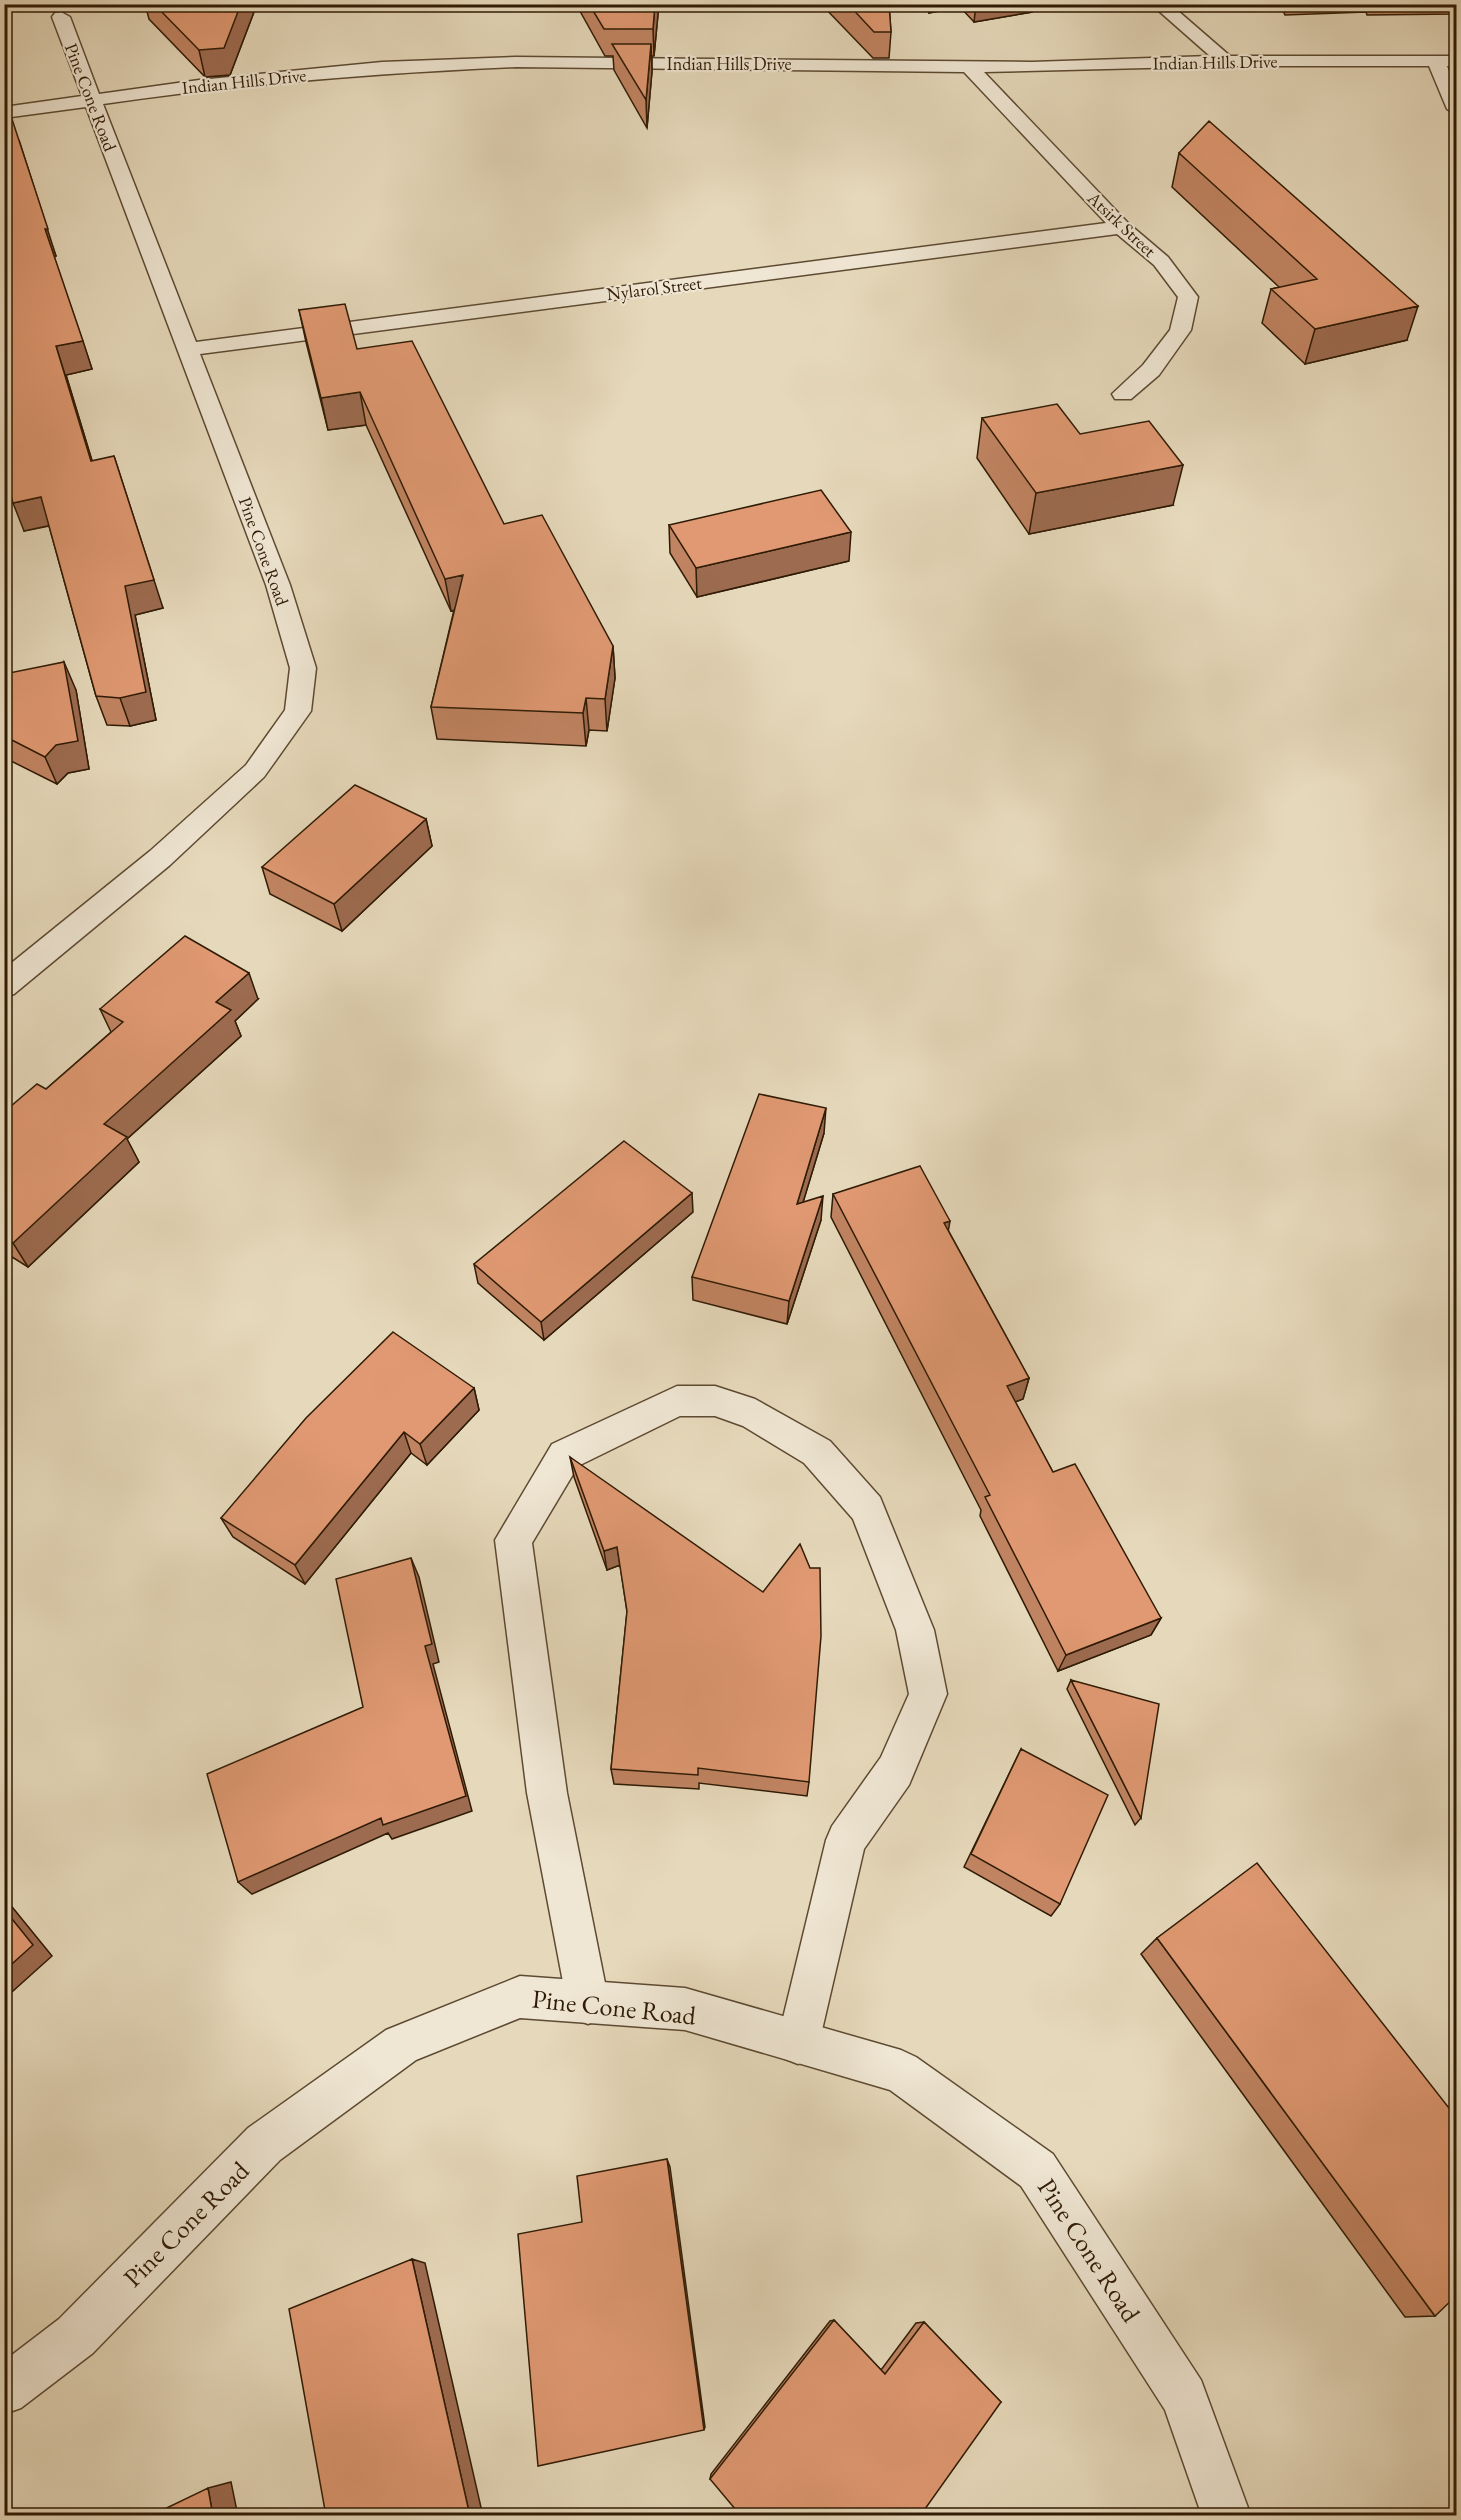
<svg xmlns="http://www.w3.org/2000/svg" width="1461" height="2520" viewBox="0 0 1461 2520" font-family="'EB Garamond',serif">
<style>
.lines{fill:none;stroke-linecap:round;stroke-linejoin:round}
.service-casing{stroke:#5d4a32;stroke-width:3}
.minor-casing{stroke:#5d4a32;stroke-width:3}
.service{fill:#efe6d3;fill-rule:evenodd}
.minor{fill:#efe6d3;fill-rule:evenodd}
.wall{fill:#c18462;stroke:#2f1b05;stroke-width:1.5}
.shaded-wall{fill:#9d6b50;stroke:#2f1b05;stroke-width:1.5}
.building{fill:#e09972;stroke:#2f1b05;stroke-width:1.5}
.labels{text-anchor:middle;dominant-baseline:central;stroke-width:4.5;stroke-linejoin:round;paint-order:stroke}
.far-street-label{font-size:18px;fill:#2f1b05;stroke:#efe6d3}
.near-street-label{font-size:26px;fill:#2f1b05;stroke:#efe6d3}
</style>
<rect width="100%" height="100%" fill="#e6d9bb"/>
<filter id="stains"><feTurbulence type="fractalNoise" baseFrequency=".00333" numOctaves="4"/><feColorMatrix values="0 0 0 0 .2 0 0 0 0 .09 0 0 0 0 .02 0 0 0 .5 -.17"/></filter>
<radialGradient id="worn" r=".72"><stop offset=".6" stop-color="#630" stop-opacity="0"/><stop offset="1" stop-color="#630" stop-opacity=".3"/></radialGradient>
<g class="lines">
<!-- service casing -->
<g class="service-casing">
<path id="service" d="M 677,1386 L 715,1386 L 755,1399 L 830,1441 L 880,1497 L 934,1630 L 947,1694 L 909,1785 L 864,1849 L 819,2043 L 813,2058 L 798,2064 L 783,2058 L 777,2043 L 826,1840 L 832,1826 L 881,1757 L 909,1694 L 896,1630 L 853,1519 L 804,1463 L 743,1426 L 715,1416 L 680,1416 L 578,1466 L 532,1543 L 567,1793 L 609,2003 L 603,2018 L 588,2024 L 573,2018 L 567,2003 L 527,1793 L 495,1540 L 552,1444 Z"/>
</g>
<!-- minor casing -->
<g class="minor-casing">
<path id="minor" d="M 1151,4 L 1170,4 L 1230,56 L 1456,56 L 1456,66 L 1447,66 L 1456,88 L 1456,114 L 1447,109 L 1429,66 L 1226,66 L 984,72 L 1128,223 L 1168,257 L 1198,297 L 1191,330 L 1159,375 L 1131,399 L 1115,399 L 1112,394 L 1143,365 L 1170,330 L 1178,297 L 1154,265 L 1117,234 L 200,354 L 290,585 L 316,668 L 311,711 L 264,777 L 170,865 L 14,994 L 4,997 L 4,969 L 150,851 L 246,765 L 285,710 L 290,668 L 266,585 L 86,107 L 4,118 L 4,107 L 82,96 L 52,17 L 55,13 L 61,12 L 70,17 L 99,94 L 199,80 L 382,62 L 516,57 L 1032,62 L 1210,56 ZM 516,67 L 964,72 L 1106,223 L 196,342 L 103,104 C 241,84 377,73 516,67 Z
M 520,1976 L 685,1988 L 901,2050 L 916,2057 L 1053,2154 L 1201,2380 L 1251,2516 L 1202,2516 L 1165,2410 L 1021,2186 L 890,2090 L 685,2030 L 520,2018 L 416,2060 L 280,2160 L 93,2353 L 21,2408 L 4,2414 L 4,2361 L 59,2319 L 248,2128 L 386,2030 Z"/>
</g>
<!-- service -->
<use href="#service" class="service"/>
<!-- minor -->
<use href="#minor" class="minor"/>
</g>
<!-- wall -->
<path class="wall" d="M 145,4 L 257,4 L 230,75 L 205,77 L 149,19 Z
M 576,4 L 659,4 L 654,56 L 652,56 L 652,71 L 647,128 L 614,70 L 613,56 L 605,56 Z
M 821,4 L 889,4 L 891,32 L 889,58 L 873,58 Z
M 925,4 L 1033,4 L 1032,12 L 974,22 L 960,7 L 929,13 Z
M 1280,4 L 1456,4 L 1456,14 L 1367,15 L 1366,12 L 1285,15 Z
M 4,114 L 56,256 L 54,257 L 92,369 L 66,375 L 92,461 L 163,608 L 135,615 L 156,720 L 130,726 L 107,725 L 96,696 L 49,526 L 24,531 Z
M 1179,153 L 1407,340 L 1305,364 L 1262,323 L 1271,289 L 1279,287 L 1172,187 Z
M 299,310 L 357,349 L 504,524 L 613,646 L 615,678 L 607,731 L 589,730 L 586,746 L 437,739 L 431,707 L 454,610 L 451,611 L 366,425 L 328,430 L 306,342 Z
M 982,418 L 1080,434 L 1173,505 L 1029,534 L 977,458 Z
M 669,525 L 849,561 L 697,597 L 670,553 Z
M 4,674 L 76,690 L 89,769 L 68,773 L 57,784 L 7,759 L 4,753 Z
M 426,819 L 432,846 L 342,931 L 270,894 L 262,867 Z
M 258,999 L 235,1021 L 241,1036 L 127,1139 L 139,1162 L 28,1267 L 4,1252 L 4,1112 L 46,1089 L 111,1032 L 100,1009 Z
M 824,1133 L 803,1202 L 821,1220 L 787,1324 L 693,1300 L 692,1277 Z
M 833,1194 L 948,1230 L 1029,1378 L 1023,1399 L 1015,1402 L 1053,1472 L 1161,1618 L 1151,1635 L 1058,1671 L 980,1516 L 981,1510 L 831,1217 Z
M 693,1212 L 544,1340 L 478,1283 L 474,1264 Z
M 474,1388 L 479,1410 L 427,1465 L 411,1453 L 305,1584 L 233,1537 L 221,1518 Z
M 570,1457 L 809,1782 L 807,1796 L 699,1783 L 699,1789 L 614,1784 L 611,1769 L 627,1612 L 620,1565 L 607,1570 L 574,1477 Z
M 1071,1680 L 1141,1818 L 1135,1825 L 1067,1689 Z
M 1021,1749 L 1060,1904 L 1051,1916 L 964,1867 Z
M 1157,1938 L 1435,2316 L 1405,2317 L 1141,1954 Z
M 834,2320 L 881,2370 L 916,2323 L 924,2322 L 1001,2402 L 710,2479 L 711,2474 L 830,2321 Z"/>
<!-- shaded-wall -->
<path class="shaded-wall" d="M 241,4 L 257,4 L 230,75 L 205,77 L 199,50 Z
M 655,4 L 659,4 L 654,56 L 653,29 Z
M 930,4 L 960,4 L 960,7 L 929,13 Z
M 976,4 L 1033,4 L 1032,12 L 974,22 Z
M 651,44 L 652,71 L 647,128 L 646,100 Z
M 19,140 L 56,256 L 54,257 L 45,229 Z
M 1418,306 L 1407,340 L 1305,364 L 1315,329 Z
M 83,341 L 92,369 L 66,375 L 101,490 L 56,346 Z
M 360,392 L 366,425 L 328,430 L 321,398 Z
M 114,456 L 163,608 L 135,615 L 156,720 L 130,726 L 120,698 L 125,586 Z
M 1183,465 L 1173,505 L 1029,534 L 1036,493 Z
M 41,497 L 52,525 L 24,531 L 13,503 Z
M 851,532 L 849,561 L 697,597 L 696,568 Z
M 463,575 L 468,607 L 451,611 L 445,579 Z
M 613,646 L 615,678 L 607,731 L 605,699 Z
M 64,662 L 76,690 L 89,769 L 68,773 L 57,784 L 45,757 Z
M 586,698 L 589,730 L 586,746 L 583,713 Z
M 426,819 L 432,846 L 342,931 L 334,904 Z
M 249,973 L 258,999 L 235,1021 L 241,1036 L 127,1139 L 139,1162 L 28,1267 L 13,1243 L 104,1124 L 216,1002 Z
M 826,1108 L 824,1133 L 795,1229 L 797,1204 Z
M 692,1193 L 693,1212 L 544,1340 L 541,1322 Z
M 823,1196 L 821,1220 L 787,1324 L 789,1301 Z
M 950,1221 L 946,1244 L 944,1223 Z
M 1029,1378 L 1023,1399 L 1001,1407 L 1007,1386 Z
M 474,1388 L 479,1410 L 427,1465 L 420,1444 Z
M 404,1432 L 411,1453 L 305,1584 L 295,1565 Z
M 617,1547 L 620,1565 L 607,1570 L 604,1551 Z
M 411,1558 L 419,1577 L 439,1662 L 433,1664 L 472,1811 L 392,1839 L 388,1833 L 252,1894 L 238,1882 L 425,1646 Z
M 1161,1618 L 1151,1635 L 1058,1671 L 1066,1655 Z
M 4,1897 L 52,1956 L 4,1999 Z
M 667,2159 L 670,2167 L 705,2427 L 704,2430 Z
M 412,2259 L 425,2263 L 483,2516 L 470,2516 Z
M 231,2482 L 238,2516 L 213,2516 L 208,2488 Z"/>
<!-- building -->
<path class="building" d="M 154,4 L 241,4 L 224,48 L 199,50 Z
M 589,4 L 655,4 L 653,29 L 604,29 Z
M 848,4 L 889,4 L 891,32 L 874,32 Z
M 612,44 L 651,44 L 646,100 Z
M 10,113 L 48,229 L 45,229 L 83,341 L 56,346 L 91,461 L 114,456 L 154,580 L 125,586 L 146,692 L 120,698 L 96,696 L 41,497 L 13,503 L 4,470 L 4,114 Z
M 1209,121 L 1418,306 L 1315,329 L 1271,289 L 1317,279 L 1179,153 Z
M 345,304 L 357,349 L 412,341 L 504,524 L 542,515 L 613,646 L 605,699 L 586,698 L 583,713 L 431,707 L 463,575 L 445,579 L 360,392 L 321,398 L 299,310 Z
M 1057,404 L 1080,434 L 1149,421 L 1183,465 L 1036,493 L 982,418 Z
M 821,490 L 851,532 L 696,568 L 669,525 Z
M 64,662 L 78,741 L 56,745 L 45,757 L 4,736 L 4,674 Z
M 355,785 L 426,819 L 334,904 L 262,867 Z
M 185,936 L 249,973 L 216,1002 L 231,1010 L 104,1124 L 127,1137 L 13,1243 L 4,1238 L 4,1112 L 37,1084 L 46,1089 L 123,1022 L 100,1009 Z
M 759,1094 L 826,1108 L 797,1204 L 823,1196 L 789,1301 L 692,1277 Z
M 624,1141 L 692,1193 L 541,1322 L 474,1264 Z
M 920,1166 L 950,1221 L 944,1223 L 1029,1378 L 1007,1386 L 1053,1472 L 1075,1464 L 1161,1618 L 1066,1655 L 985,1497 L 990,1495 L 833,1194 Z
M 393,1332 L 474,1388 L 420,1444 L 404,1432 L 295,1565 L 221,1518 L 306,1418 Z
M 570,1457 L 763,1592 L 800,1544 L 810,1568 L 820,1568 L 821,1636 L 809,1782 L 698,1768 L 698,1775 L 611,1769 L 627,1611 L 617,1547 L 604,1551 Z
M 411,1558 L 432,1644 L 425,1646 L 466,1796 L 383,1825 L 381,1818 L 238,1882 L 207,1774 L 363,1707 L 336,1579 Z
M 1071,1680 L 1159,1704 L 1141,1818 Z
M 1021,1749 L 1108,1795 L 1060,1904 L 971,1854 Z
M 1257,1863 L 1456,2117 L 1456,2296 L 1435,2316 L 1157,1938 Z
M 4,1909 L 33,1945 L 4,1971 Z
M 667,2159 L 704,2430 L 538,2466 L 518,2234 L 582,2222 L 577,2176 Z
M 412,2259 L 470,2516 L 326,2516 L 289,2309 Z
M 834,2320 L 885,2374 L 924,2322 L 1001,2402 L 920,2516 L 741,2516 L 710,2479 Z
M 208,2488 L 213,2516 L 150,2516 Z"/>
<g class="labels">
<!-- far-street labels -->
<g class="far-street-label">
<text transform="translate(1215 62) rotate(-1)">Indian Hills Drive</text>
<text x="729" y="63">Indian Hills Drive</text>
<text transform="translate(244 81) rotate(-6)">Indian Hills Drive</text>
<text transform="translate(91 97) rotate(69)">Pine Cone Road</text>
<text transform="translate(1122 224) rotate(43)">Atsirk Street</text>
<text transform="translate(654 288) rotate(-7)">Nylarol Street</text>
<text transform="translate(264 551) rotate(70)">Pine Cone Road</text>
</g>
<!-- near-street labels -->
<g class="near-street-label">
<text transform="translate(614 2007) rotate(6)">Pine Cone Road</text>
<text transform="translate(186 2224) rotate(-45)">Pine Cone Road</text>
<text transform="translate(1089 2250) rotate(57)">Pine Cone Road</text>
</g>
</g>
<!-- margin -->
<rect width="1461" height="2520" fill="none" stroke="#e6d9bb" stroke-width="24"/>
<rect x="6" y="6" width="1449" height="2508" fill="none" stroke="#2f1b05" stroke-width="3"/>
<rect x="12" y="12" width="1437" height="2496" fill="none" stroke="#2f1b05" stroke-width="1.5"/>
<rect width="100%" height="100%" filter="url(#stains)"/>
<rect width="100%" height="100%" fill="url(#worn)"/>
</svg>
